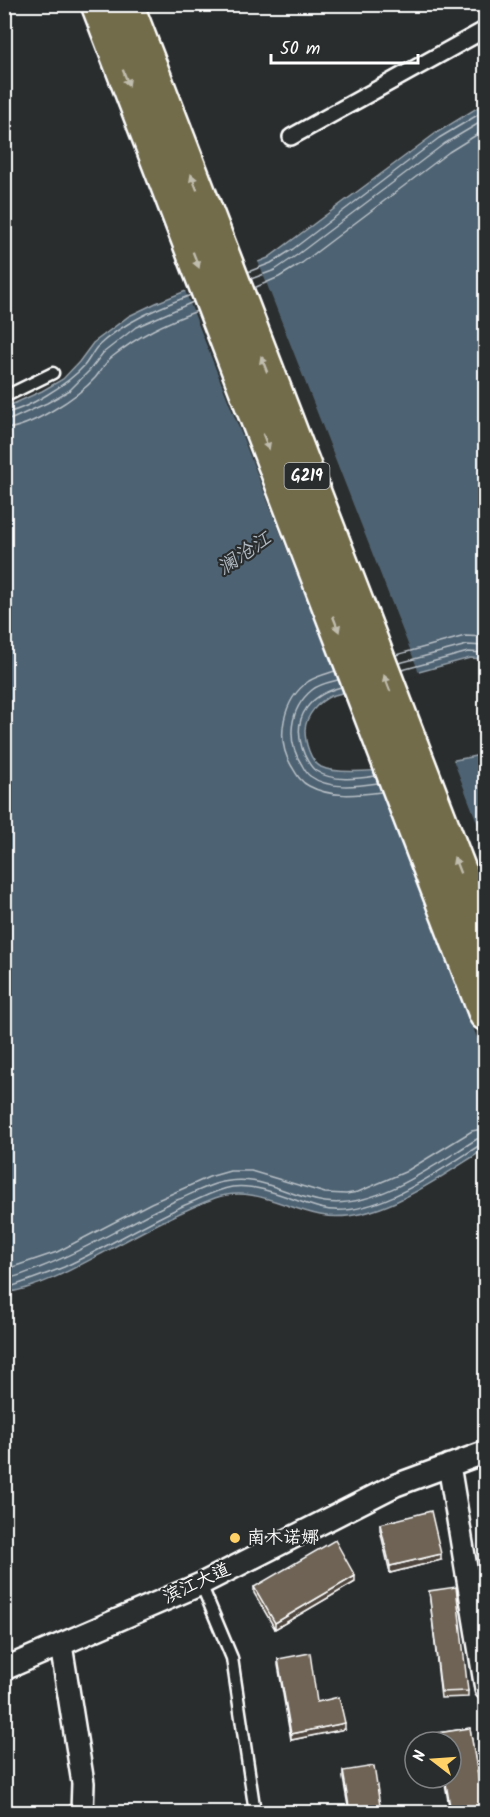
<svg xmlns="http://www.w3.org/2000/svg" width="490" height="1817" viewBox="0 0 490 1817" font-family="Kalam,'LXGW WenKai TC',sans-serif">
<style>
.water{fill:#4e6272;stroke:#95a1aa;stroke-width:1.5}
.pier{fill:#2a2d2e}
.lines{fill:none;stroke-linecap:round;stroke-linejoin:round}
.shore{stroke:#b8c0c7;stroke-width:1.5}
.service-casing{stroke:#fff;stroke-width:15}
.pedestrian-casing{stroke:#fff;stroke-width:20}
.minor-casing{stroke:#fff;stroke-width:26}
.trunk-casing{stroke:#fff;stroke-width:38}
.service{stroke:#2a2d2e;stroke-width:10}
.pedestrian{stroke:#2a2d2e;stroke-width:15}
.minor{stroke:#2a2d2e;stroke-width:21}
.trunk{stroke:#726c4b;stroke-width:33}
.wall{fill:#5f5549;stroke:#fff;stroke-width:1.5}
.shaded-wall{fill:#4d453c;stroke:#fff;stroke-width:1.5}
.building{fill:#6e6355;stroke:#fff;stroke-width:1.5}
.oneway{fill:#c0bdae}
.poi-dot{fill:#ffd166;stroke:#2a2d2e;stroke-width:2}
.labels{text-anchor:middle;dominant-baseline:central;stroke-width:4.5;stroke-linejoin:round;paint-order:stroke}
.shield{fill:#2a2d2e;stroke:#bfc0c0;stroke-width:1.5}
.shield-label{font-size:16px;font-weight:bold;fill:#fff}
.poi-label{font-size:18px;fill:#fff;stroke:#2a2d2e;text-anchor:start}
.street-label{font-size:18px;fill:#fff;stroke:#2a2d2e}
.water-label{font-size:20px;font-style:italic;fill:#afb8c0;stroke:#2a2d2e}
</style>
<rect width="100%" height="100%" fill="#2a2d2e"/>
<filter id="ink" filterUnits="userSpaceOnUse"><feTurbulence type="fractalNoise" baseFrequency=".0167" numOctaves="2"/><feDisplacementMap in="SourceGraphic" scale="12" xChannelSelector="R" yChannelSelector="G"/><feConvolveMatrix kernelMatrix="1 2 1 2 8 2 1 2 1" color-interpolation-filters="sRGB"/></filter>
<g filter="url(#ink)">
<!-- water -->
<path class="water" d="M 485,103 L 485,659 L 470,658 L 331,696 C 318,702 306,715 305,730 C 305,742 310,761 321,767 C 347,780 454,761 485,754 L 485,1149 C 440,1177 376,1226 320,1215 C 285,1208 252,1185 215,1198 C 176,1213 138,1234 101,1254 C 73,1269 36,1289 5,1293 L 4,408 L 42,391 L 63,379 L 79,362 L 93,343 L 129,316 L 156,303 L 268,258 L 436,133 Z"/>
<!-- pier -->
<path class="pier" d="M 257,259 L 420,675 L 344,695 L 184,288 Z
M 452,757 L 485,843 L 485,1058 L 372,768 Z"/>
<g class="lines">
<!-- shore -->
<path class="shore" d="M 248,272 L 271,263 L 293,249 L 439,138 L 486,110
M 251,279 L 275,270 L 297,255 L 444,144 L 486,119
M 254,288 L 279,277 L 302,263 L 449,152 L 486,129
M 4,413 C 27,410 69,383 84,366 C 89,360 92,353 97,347 C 123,322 158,308 191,295
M 4,420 L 12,419 L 47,403 L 70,390 L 89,371 L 103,353 L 136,327 L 193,302
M 4,429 C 30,428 78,397 95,378 C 101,371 105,362 112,357 C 141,334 163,324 197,311
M 396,655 L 465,636 L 486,637
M 399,663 L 467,645 L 486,646
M 402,670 L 468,652 L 486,653
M 335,671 C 326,674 317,676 309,681 C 283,699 275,738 291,765 C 296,773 300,782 309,786 C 331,798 357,795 381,792
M 338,680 C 330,682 319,684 312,690 C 289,709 286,741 302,765 C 304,769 307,774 310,776 C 329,790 357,786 378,783
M 341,687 C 311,695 292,715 302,748 C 304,755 310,767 316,771 C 333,782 357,779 375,776
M 4,1270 L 57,1252 L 151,1203 L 209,1177 L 230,1171 L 251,1171 L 325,1193 L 346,1194 L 358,1192 L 405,1172 L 472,1131 L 486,1128
M 4,1279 C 16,1278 28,1272 39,1268 C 87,1250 131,1221 177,1200 C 190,1195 202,1188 215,1184 C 261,1171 283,1196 325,1202 C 377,1209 434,1165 477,1139 L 486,1137
M 4,1287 L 13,1286 C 30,1280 47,1274 64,1267 C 105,1248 144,1224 185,1205 C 200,1199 215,1190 232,1187 C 259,1183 294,1201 320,1208 C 370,1222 439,1171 480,1145 L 486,1144"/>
<!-- service casing -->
<g class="service-casing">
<path id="service" d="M 4,397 L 53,373
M 201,1584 L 232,1658 L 255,1812"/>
</g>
<!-- pedestrian casing -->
<g class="pedestrian-casing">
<path id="pedestrian" d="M 291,137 L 486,29"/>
</g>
<!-- minor casing -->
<g class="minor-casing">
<path id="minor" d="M 449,1465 L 486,1689
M 61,1645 L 83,1783 L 82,1812
M 4,1669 L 201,1584 L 396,1485 L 486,1452"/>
</g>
<!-- trunk casing -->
<g class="trunk-casing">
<path id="trunk" d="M 98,4 L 486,1014
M 126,4 L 486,940"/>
</g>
<!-- service -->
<use href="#service" class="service"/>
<!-- pedestrian -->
<use href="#pedestrian" class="pedestrian"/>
<!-- minor -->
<use href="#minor" class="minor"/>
<!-- trunk -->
<use href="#trunk" class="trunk"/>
</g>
<!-- wall -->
<path class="wall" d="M 380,1524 L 441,1560 L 390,1573 L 380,1530 Z
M 355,1582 L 275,1629 L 254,1593 L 254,1587 Z
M 429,1591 L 468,1691 L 468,1697 L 441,1698 Z
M 278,1659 L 317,1702 L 345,1729 L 291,1740 L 278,1665 Z
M 470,1728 L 484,1812 L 450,1812 L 444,1778 L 451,1778 L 451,1742 L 438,1742 L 438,1733 Z
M 343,1771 L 381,1812 L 349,1812 L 343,1778 Z"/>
<!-- shaded-wall -->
<path class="shaded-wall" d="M 441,1554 L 441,1560 L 390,1573 L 390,1566 Z
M 355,1576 L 355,1582 L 275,1629 L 275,1623 Z
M 345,1723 L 345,1729 L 291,1740 L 291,1734 Z"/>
<!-- building -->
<path class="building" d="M 431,1511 L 441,1554 L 390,1566 L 380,1524 Z
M 335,1540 L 355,1576 L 275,1623 L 254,1587 Z
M 456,1587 L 468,1691 L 441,1692 L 429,1591 Z
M 310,1653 L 317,1702 L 339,1697 L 345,1723 L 291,1734 L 278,1659 Z
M 470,1728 L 484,1812 L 451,1812 L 445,1778 L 451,1778 L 451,1742 L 439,1742 L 438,1733 Z
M 374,1766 L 381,1812 L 350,1812 L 343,1771 Z"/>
<!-- one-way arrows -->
<defs><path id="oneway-solid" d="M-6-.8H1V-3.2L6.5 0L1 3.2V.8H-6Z" transform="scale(1.5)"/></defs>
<g class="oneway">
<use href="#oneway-solid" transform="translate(126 78) rotate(69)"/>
<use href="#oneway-solid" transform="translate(194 182) rotate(-111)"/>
<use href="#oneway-solid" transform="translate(196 260) rotate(69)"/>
<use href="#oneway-solid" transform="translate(264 364) rotate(-111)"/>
<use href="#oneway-solid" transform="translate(266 442) rotate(69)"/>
<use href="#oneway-solid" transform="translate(336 624) rotate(69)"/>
<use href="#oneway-solid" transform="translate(387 683) rotate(-111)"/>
<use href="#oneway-solid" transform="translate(457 865) rotate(-111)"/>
</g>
</g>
<!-- markers -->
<circle class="poi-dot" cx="235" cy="1538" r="6"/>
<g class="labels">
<!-- shield labels -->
<rect class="shield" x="284.5" y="463" width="45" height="26" rx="4.5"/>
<g class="shield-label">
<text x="307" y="476">G219</text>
</g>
<!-- poi labels -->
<g class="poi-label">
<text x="247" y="1538">南木诺娜</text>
</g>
<!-- street labels -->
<g class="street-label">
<text transform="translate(197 1584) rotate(-25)">滨江大道</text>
</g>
<!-- water labels -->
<g class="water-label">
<text transform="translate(245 554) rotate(-34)">澜沧江</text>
</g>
</g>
<!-- margin -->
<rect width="490" height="1817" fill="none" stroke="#2a2d2e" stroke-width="24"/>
<rect x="12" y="12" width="466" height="1793" fill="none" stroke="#fff" stroke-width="2" filter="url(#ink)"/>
<!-- north arrow -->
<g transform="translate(433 1760) rotate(287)"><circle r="28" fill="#2a2d2e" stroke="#7f8182" stroke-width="1.5"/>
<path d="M0-4.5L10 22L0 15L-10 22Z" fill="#ffd166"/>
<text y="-9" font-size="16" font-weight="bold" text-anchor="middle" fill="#ffffff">N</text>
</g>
<!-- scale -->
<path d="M271 54v9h147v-9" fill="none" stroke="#ffffff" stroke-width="3"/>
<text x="280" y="54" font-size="18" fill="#ffffff" stroke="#2a2d2e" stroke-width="4.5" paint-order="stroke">50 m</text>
</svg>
